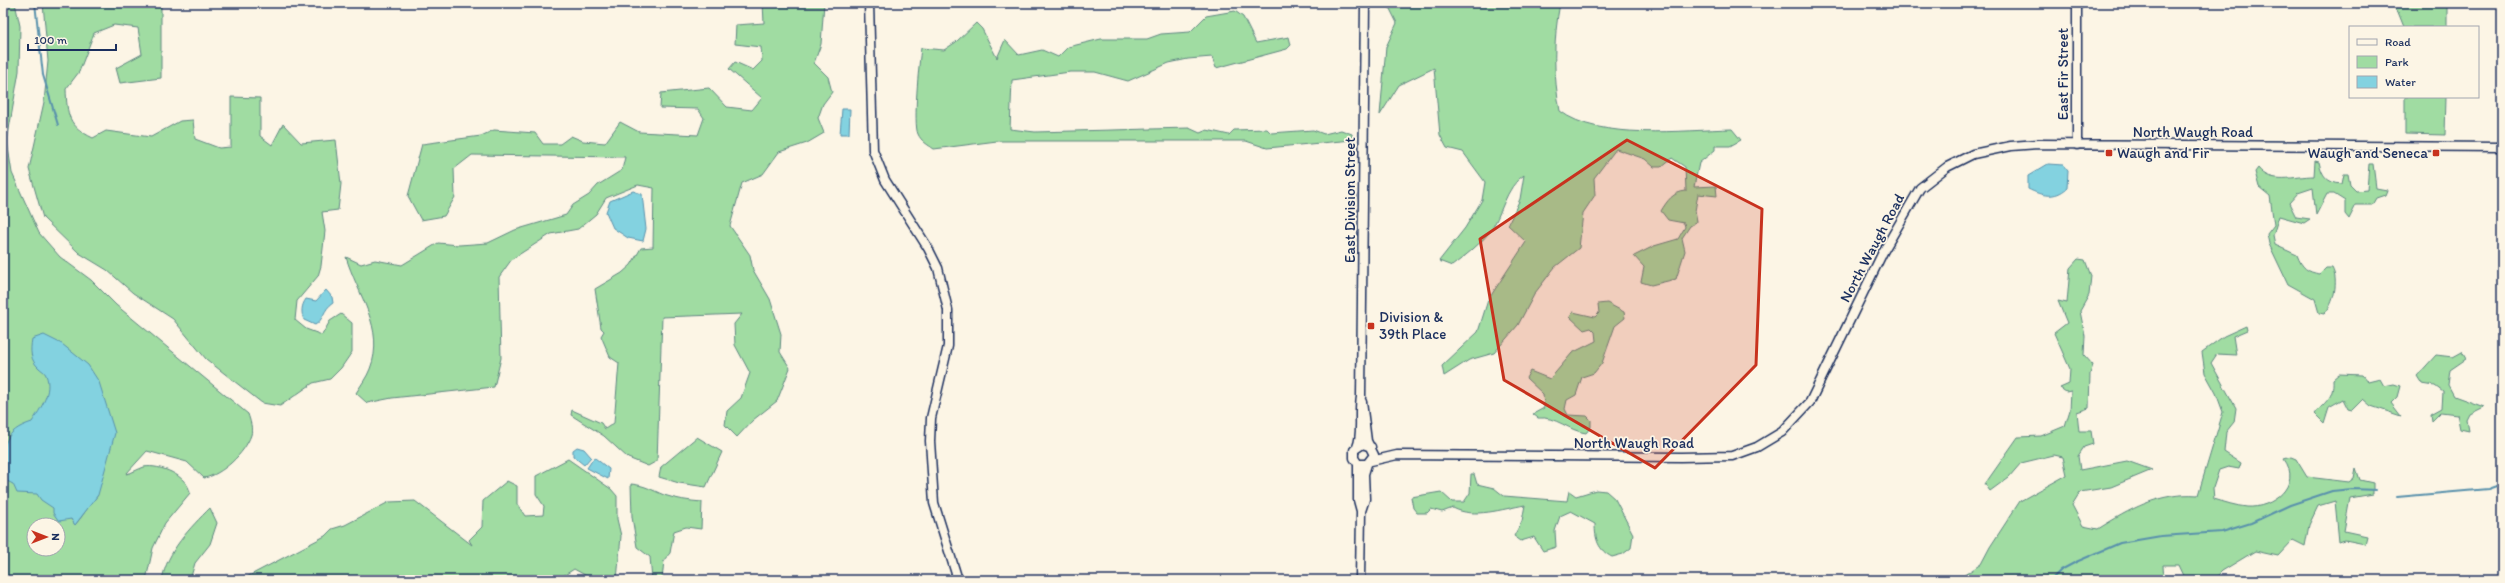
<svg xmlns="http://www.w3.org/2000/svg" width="2505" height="583" viewBox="0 0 2505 583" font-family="Itim,sans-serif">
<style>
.green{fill:#a0dca2;stroke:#5e8680;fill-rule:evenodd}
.water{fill:#83d2e0;stroke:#5991ac}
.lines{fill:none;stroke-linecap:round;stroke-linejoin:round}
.stream{stroke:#5991ac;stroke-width:2}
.secondary-casing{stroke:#1b2f5e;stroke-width:11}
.secondary{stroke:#fcf5e5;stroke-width:8}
.marked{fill:#c8321e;fill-opacity:0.2;stroke:#c8321e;stroke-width:3;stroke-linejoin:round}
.poi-dot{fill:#c8321e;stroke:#fcf5e5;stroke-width:1.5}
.labels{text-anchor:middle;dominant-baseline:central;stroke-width:3.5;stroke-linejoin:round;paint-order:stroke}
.street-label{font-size:15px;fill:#1b2f5e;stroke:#fcf5e5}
.poi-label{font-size:15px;fill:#1b2f5e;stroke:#fcf5e5;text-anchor:start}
</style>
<rect width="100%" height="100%" fill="#fcf5e5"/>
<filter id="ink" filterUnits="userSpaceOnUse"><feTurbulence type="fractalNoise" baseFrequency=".025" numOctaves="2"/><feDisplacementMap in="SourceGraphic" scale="8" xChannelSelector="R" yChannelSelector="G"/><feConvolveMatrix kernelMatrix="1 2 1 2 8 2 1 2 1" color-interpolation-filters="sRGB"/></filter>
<g filter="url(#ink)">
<!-- green -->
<path class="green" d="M 3,3 L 15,3 L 20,26 L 19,71 L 7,141 L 12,173 L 39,233 L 60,257 L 91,280 L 116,305 L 248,414 C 250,420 253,429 251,435 C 245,453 222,475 204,478 L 187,462 L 147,451 L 126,474 C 132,473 138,469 144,467 C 160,464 188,476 190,493 L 165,523 L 153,548 L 146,580 L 3,580 L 4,470 L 7,481 L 4,447 L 3,449 ZM 98,495 C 89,504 84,515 75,525 L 71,519 ZM 34,525 L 58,525 L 58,549 L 34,549 Z
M 43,3 L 161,3 L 161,78 L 120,83 L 116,68 L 142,54 L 138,28 L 114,25 L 94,33 L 79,72 L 66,89 C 67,115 68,126 93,138 L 106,131 L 151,137 L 180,121 L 193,120 L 195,139 L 219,148 L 231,147 L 231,97 L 260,98 L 260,136 L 272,145 L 283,124 L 301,143 L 336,140 L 341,184 L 338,210 L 322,212 L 325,231 L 321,266 L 318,276 L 297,301 L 295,320 L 306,329 L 322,335 L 330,321 L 341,314 L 352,323 L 352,352 L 341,368 L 330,379 L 313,383 L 280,406 L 262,403 L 206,359 L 173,319 L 133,293 L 107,270 L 79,253 L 43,218 L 29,169 L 44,102 L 48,61 Z
M 763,3 L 824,3 L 821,44 L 814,63 L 828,77 L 832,92 L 823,104 L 818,118 L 824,133 L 807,143 L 779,152 L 763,174 L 742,183 L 730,226 L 750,255 L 753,270 L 770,299 L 781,334 L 780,352 L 790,368 L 777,401 L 753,420 L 737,437 L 725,425 L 727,411 L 741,398 L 750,373 L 735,345 L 734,324 L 742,314 L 662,317 L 657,461 L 648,466 L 628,458 L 604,436 L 571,415 L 572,410 L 601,423 L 605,429 L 614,423 L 619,363 L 610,357 L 601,336 L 604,331 L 601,328 L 595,289 L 622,273 L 631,265 L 641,248 L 653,247 L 654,188 L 638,185 L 606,198 L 596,214 L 578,229 L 551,234 L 512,259 L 499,277 L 501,358 L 494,387 L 392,398 L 367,403 L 356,393 C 361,385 367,377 370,369 C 386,329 357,294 346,257 L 361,264 L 375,260 L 402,265 L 438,243 L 459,245 L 488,243 L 515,230 L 566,215 L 573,205 L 589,195 L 598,185 L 622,170 L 625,157 L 472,155 L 454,169 L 455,197 L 444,216 L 421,220 L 408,196 L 422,144 L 481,136 L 494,130 L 535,133 L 543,144 L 560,144 L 571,136 L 583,141 L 605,143 L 620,122 L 639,132 L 698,135 L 704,118 L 698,109 L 660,108 L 661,93 L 709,88 L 727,107 L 752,110 L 762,98 L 729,69 L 735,62 L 753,70 L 762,61 L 761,47 L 735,44 L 736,25 L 764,23 Z
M 1387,3 L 1560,3 C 1553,40 1553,75 1560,111 C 1599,141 1684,130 1732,129 L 1741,140 L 1730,146 L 1715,146 L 1715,150 L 1699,163 L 1694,187 L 1716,186 L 1717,196 L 1698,194 L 1695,211 L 1697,222 L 1690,226 L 1682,238 L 1685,251 L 1676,279 L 1651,285 L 1641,282 L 1644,267 L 1634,256 L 1654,246 L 1678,239 L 1685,227 L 1684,223 L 1668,220 L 1661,211 C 1667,201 1673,192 1686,191 L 1685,167 L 1672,158 L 1661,167 L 1654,167 L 1645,159 L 1616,149 L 1594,178 L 1595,195 L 1583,213 L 1579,248 L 1555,267 L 1535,293 L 1518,325 L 1494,353 L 1469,360 L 1444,376 L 1442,366 L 1478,332 L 1488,300 L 1526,242 L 1508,225 L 1520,199 L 1524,175 C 1505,187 1502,216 1489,233 C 1478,246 1465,256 1452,266 L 1439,261 L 1465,228 L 1482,200 L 1485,182 L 1463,152 L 1447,148 L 1440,135 L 1434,68 L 1399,85 L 1380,115 L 1386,47 L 1397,23 Z
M 2390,3 L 2447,3 L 2447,27 L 2404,27 L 2398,12 Z
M 1235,11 L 1243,17 L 1256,43 L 1289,37 L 1291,45 L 1287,49 L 1216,68 L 1212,57 L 1188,59 L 1169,63 L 1128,81 L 1095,72 L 1070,72 L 1012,80 L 1010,129 L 1035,132 L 1189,128 L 1200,133 L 1207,130 L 1229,135 L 1234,130 L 1267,129 L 1271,133 L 1313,130 L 1324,134 L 1341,130 L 1352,134 L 1352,140 L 1267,148 L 1246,141 L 997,141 L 934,149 C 928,145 921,141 918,134 C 913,124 919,63 921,48 L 944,50 L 956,42 L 976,23 L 982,29 L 997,58 L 1005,40 L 1019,55 L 1042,50 L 1058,57 L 1068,47 L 1101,39 L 1147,39 L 1161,34 L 1190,32 L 1206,16 Z
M 2405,97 L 2446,97 L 2445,135 L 2405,134 Z
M 2315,161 L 2319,162 C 2322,176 2327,183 2342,184 L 2344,174 L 2348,174 L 2350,185 L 2356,191 L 2367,190 L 2369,164 L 2373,164 L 2376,188 L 2387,190 L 2385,195 L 2376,198 L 2372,205 L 2356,205 L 2349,219 L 2345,214 L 2345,201 L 2334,194 L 2327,194 L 2316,215 L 2313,188 L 2298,193 L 2289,203 L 2296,217 L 2310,219 L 2304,223 L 2279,216 L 2273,235 L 2275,245 L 2297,255 C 2302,268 2307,272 2320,274 L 2326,268 L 2332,268 C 2339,280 2334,305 2324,314 L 2319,313 L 2315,299 L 2288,284 L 2269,244 L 2267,234 L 2274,225 L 2270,196 L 2259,187 L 2255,172 L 2258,168 C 2271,185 2295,176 2314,176 Z
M 2078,259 L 2085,260 L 2091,276 L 2089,295 L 2080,311 L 2085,336 L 2084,355 L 2093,365 L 2090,374 L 2089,408 L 2077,412 L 2079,431 L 2091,431 L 2093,444 L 2084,447 L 2078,456 L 2080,470 L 2127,461 L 2152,470 L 2111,487 L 2080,492 L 2072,505 L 2083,526 L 2098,529 C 2130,509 2159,492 2198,495 L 2223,412 L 2216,393 L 2205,373 L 2202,352 L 2224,336 L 2246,326 L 2247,330 L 2233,336 L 2236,355 L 2217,354 L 2211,363 L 2236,408 L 2234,422 L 2226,432 L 2224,452 L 2241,463 L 2239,469 L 2228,467 L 2219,470 L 2213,488 L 2214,499 C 2224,502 2236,506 2247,507 C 2272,509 2303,485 2284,459 L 2291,457 L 2296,459 L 2307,477 L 2349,482 L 2354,478 L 2356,468 L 2360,480 L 2373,483 L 2373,494 L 2350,498 L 2344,531 L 2367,536 L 2365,544 L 2345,540 L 2339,542 L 2335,501 L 2318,506 L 2309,525 L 2305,546 L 2293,540 L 2278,556 L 2255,551 L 2222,571 L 2213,580 L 2199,580 L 2197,576 L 2192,580 L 2184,578 L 2178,565 L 2163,565 L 2164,580 L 1957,580 L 1981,564 L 1990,547 L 2020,501 L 2067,475 L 2063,457 L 2054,455 L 2021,463 L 2009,477 L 1990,491 L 1985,484 L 2018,437 L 2041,436 L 2065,426 L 2070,410 L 2071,391 L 2066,392 L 2060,388 L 2069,384 L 2070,369 L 2054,333 L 2067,323 L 2058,301 L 2067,303 L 2070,268 Z
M 1607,303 L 1624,312 L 1625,318 L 1615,326 L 1602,363 L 1594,373 L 1582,377 L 1576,395 L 1567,400 L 1565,409 L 1568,415 L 1587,416 L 1591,420 L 1591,427 L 1586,433 C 1569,431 1556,416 1538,418 L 1533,414 L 1544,408 L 1543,394 L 1526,378 L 1530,371 L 1550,379 L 1572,353 L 1596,341 L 1595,332 L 1591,328 L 1584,330 L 1570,317 L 1573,312 L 1595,317 L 1599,313 L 1598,304 Z
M 2462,352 L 2466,359 L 2450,370 L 2448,385 L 2454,396 L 2484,407 L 2470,414 L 2467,420 L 2469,431 L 2460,429 L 2457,414 L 2441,412 L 2432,421 L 2431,414 L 2442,408 L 2443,392 L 2435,386 L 2422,384 L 2417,376 L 2436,355 L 2453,357 Z
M 2339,374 L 2362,375 L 2368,382 L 2380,379 L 2384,386 L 2394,384 L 2400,386 L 2397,397 L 2391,403 L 2401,416 L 2371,406 L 2363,399 L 2352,410 L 2348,409 L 2343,399 L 2329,407 L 2324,423 L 2315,414 C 2326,400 2334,399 2333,379 Z
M 697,437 L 722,452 L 706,487 L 679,483 L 659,477 L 661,467 Z
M 568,459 L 611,489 L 617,496 L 617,519 L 621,536 L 617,580 L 594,580 L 574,569 L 557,580 L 241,580 L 325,536 L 332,529 L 345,525 L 389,502 L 415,501 L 472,545 L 469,540 L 482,527 L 483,501 L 507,481 L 517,486 L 517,504 L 525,516 L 543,515 L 544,506 L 536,494 L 536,476 Z
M 1471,474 L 1474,474 L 1477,484 L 1494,488 L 1504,496 L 1567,501 L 1569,491 L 1576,496 L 1596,490 L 1606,491 L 1615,499 L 1633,534 L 1631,548 L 1623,554 L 1612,557 C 1598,550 1595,539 1595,524 L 1571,511 L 1560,516 L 1555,531 L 1556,547 L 1543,551 L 1534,537 L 1521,541 L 1514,536 L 1522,521 L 1525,505 C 1502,509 1474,519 1453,508 L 1442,512 L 1431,509 L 1427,513 L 1417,513 L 1413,508 L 1411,497 L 1441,492 L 1452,502 L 1464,502 L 1470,493 Z
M 631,484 C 644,485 652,490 664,495 C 676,499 689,501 702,502 L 701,529 L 686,527 L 674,531 L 670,553 L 664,560 L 662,580 L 652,580 L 650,557 L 637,547 L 632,517 Z
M 210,508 L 217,523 L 210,544 L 195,563 L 190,580 L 162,580 C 167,551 190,528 210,508 Z"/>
<!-- water -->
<path class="water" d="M 842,109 L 850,109 L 849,134 L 840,134 Z
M 2048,164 L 2063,165 L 2068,171 L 2067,188 C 2055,199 2042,196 2028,189 L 2028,176 Z
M 633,191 L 642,194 L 646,229 L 643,241 L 628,238 L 613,228 L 606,212 L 610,201 Z
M 326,290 L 332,297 L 333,303 C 323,309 324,320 315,325 L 304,320 C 301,313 301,306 306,299 L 316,301 Z
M 44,335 L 62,344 L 88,365 L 99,382 L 115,433 L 98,495 L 75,525 L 71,519 L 59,521 L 53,513 L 53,508 L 41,500 L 37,494 L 17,493 L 13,484 L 7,481 L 6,472 L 3,471 C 3,444 4,431 32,422 C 40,409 53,392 46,375 C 45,372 41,370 39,368 C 30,360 30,351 32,339 Z
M 577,447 L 584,449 L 591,457 L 584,465 L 573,456 L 573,450 Z
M 595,458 L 609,469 L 608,479 L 587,468 L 593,459 Z"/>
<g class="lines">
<!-- stream -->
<path class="stream" d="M 35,3 L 43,75 L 58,125
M 2397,497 L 2488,489 L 2502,484
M 2051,580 L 2061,570 L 2076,562 L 2120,543 L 2161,536 L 2222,532 L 2251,523 L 2290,505 L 2332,491 L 2352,489 L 2376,490"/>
<!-- secondary casing -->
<g class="secondary-casing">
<path id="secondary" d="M 869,3 L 873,150 L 885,180 L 928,248 L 938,268 L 948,310 L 948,346 L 931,418 L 930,441 L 934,503 L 958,580
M 2077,145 L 2077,3
M 1362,402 L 1367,441 L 1374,455 L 1367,464 L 1358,464 L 1354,458 L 1354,450 L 1363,444 L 1371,447
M 1357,447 C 1363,434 1358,414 1361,397 L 1365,3
M 1371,461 L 1397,455 L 1681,457 L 1732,456 L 1757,447 L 1782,432 L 1810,402 L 1883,252 L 1920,188 L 1947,167 L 1973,154 L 2011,146 L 2038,144 L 2502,147
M 1358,464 L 1358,500 L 1361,511
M 1360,580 L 1361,511 L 1365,499 L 1364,474 L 1367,464"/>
</g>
<!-- secondary -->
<use href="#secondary" class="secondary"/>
</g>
</g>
<!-- marked area -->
<path class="marked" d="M 1627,140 L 1762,209 L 1756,365 L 1655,468 L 1504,380 L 1480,239 Z"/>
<!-- markers -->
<g class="poi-dot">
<rect x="2105" y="149" width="8" height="8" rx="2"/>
<rect x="2432" y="149" width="8" height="8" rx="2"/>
<rect x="1367" y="322" width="8" height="8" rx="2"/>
</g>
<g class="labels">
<!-- street labels -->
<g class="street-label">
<text transform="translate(2063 74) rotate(-90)">East Fir Street</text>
<text x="2193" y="132">North Waugh Road</text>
<text transform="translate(1350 200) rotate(-90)">East Division Street</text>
<text transform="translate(1872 248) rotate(-62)">North Waugh Road</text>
<text x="1634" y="443">North Waugh Road</text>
</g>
<!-- poi labels -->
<g class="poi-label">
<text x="2117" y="153">Waugh and Fir</text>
<text x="2428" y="153" text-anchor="end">Waugh and Seneca</text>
<text x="1379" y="317">Division &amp;<tspan x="1379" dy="17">39th Place</tspan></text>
</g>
</g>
<!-- margin -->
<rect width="2505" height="583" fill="none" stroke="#fcf5e5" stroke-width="16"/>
<rect x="8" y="8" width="2489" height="567" fill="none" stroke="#1b2f5e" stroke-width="1.5" filter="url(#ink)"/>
<!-- legend -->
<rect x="2349" y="26" width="130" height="72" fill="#fcf5e5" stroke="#a2a6af"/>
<rect x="2357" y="39" width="20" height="6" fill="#fcf5e5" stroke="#a2a6af"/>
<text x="2385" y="46" font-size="12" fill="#1b2f5e">Road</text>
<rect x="2357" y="56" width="20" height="12" fill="#a0dca2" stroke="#a2a6af"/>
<text x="2385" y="66" font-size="12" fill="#1b2f5e">Park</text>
<rect x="2357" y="76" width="20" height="12" fill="#83d2e0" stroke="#a2a6af"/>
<text x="2385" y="86" font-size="12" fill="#1b2f5e">Water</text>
<!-- north arrow -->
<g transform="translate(46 537) rotate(90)"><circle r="19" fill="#fcf5e5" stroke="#a2a6af"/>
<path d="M0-3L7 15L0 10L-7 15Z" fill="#c8321e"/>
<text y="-6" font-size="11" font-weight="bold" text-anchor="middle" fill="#1b2f5e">N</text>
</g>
<!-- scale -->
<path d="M28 44v6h88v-6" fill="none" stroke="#1b2f5e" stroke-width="2"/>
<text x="34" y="44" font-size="12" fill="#1b2f5e" stroke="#fcf5e5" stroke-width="3" paint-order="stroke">100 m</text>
</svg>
